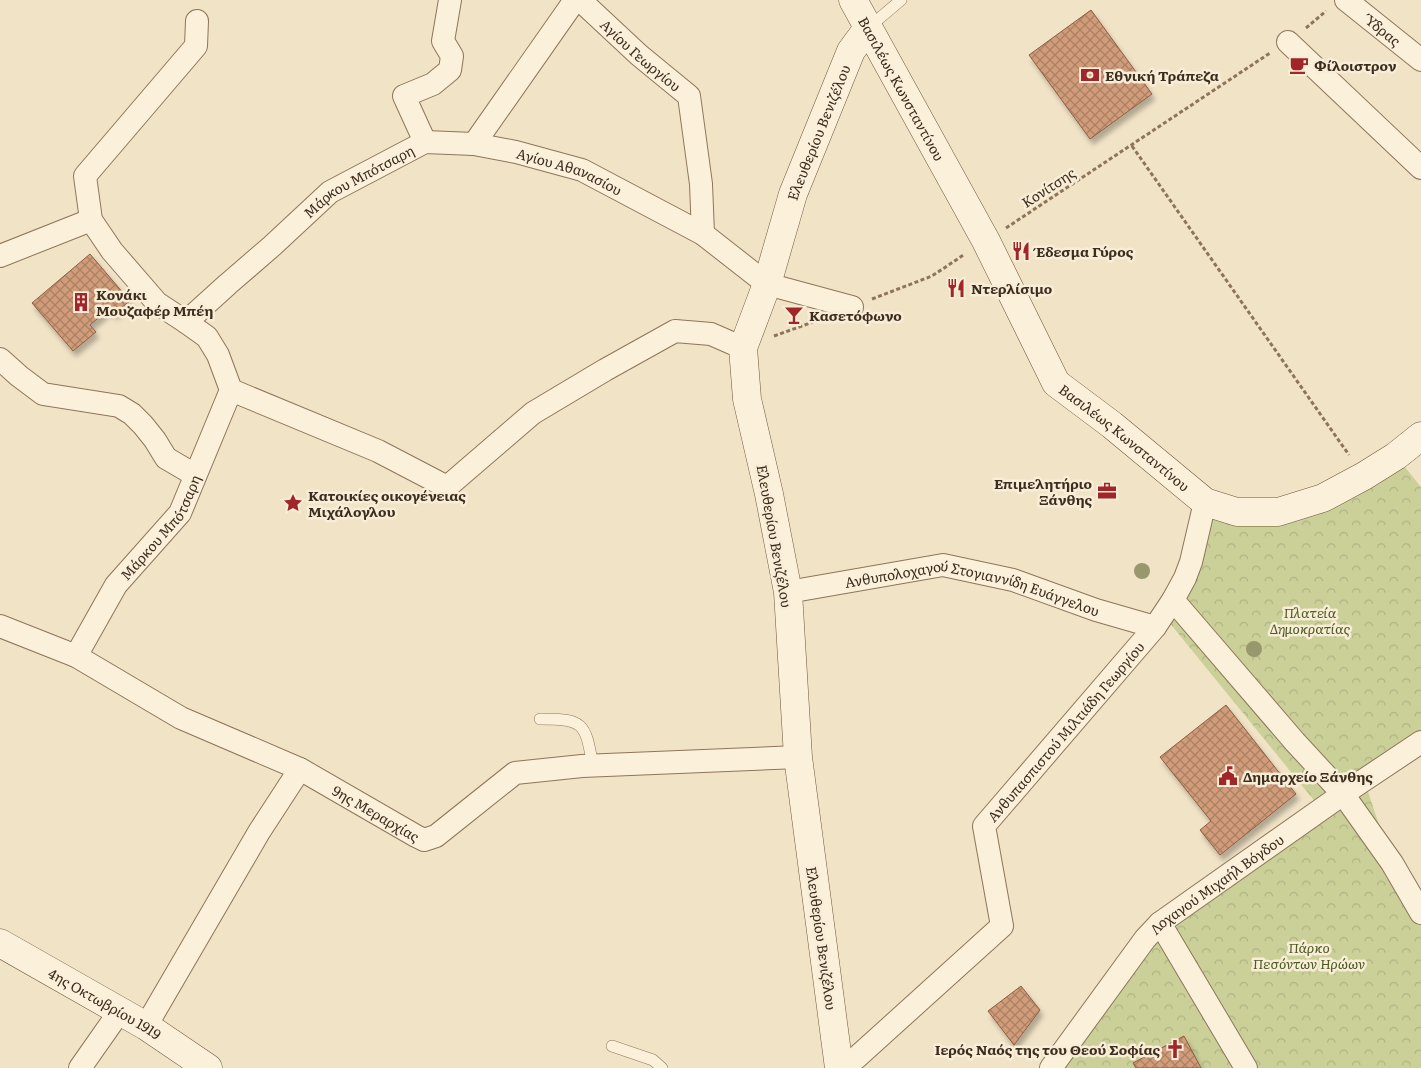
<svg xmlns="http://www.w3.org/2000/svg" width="1421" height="1068" viewBox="0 0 1421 1068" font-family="Literata,serif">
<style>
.forest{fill:url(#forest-crowns)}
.building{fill:url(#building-cross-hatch);stroke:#8e5d3e;filter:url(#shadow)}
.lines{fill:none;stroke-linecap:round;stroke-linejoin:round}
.lane-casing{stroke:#8e755a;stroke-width:12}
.street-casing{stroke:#8e755a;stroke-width:24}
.secondary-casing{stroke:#70563d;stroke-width:29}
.path{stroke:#8e755a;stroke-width:3;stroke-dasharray:4 2.5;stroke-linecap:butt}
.lane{stroke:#fbf0da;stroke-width:11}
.street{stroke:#fbf0da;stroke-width:22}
.secondary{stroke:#fbf0da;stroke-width:28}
.tree{fill:#97986d}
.labels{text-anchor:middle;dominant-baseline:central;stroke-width:5;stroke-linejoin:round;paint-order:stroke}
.street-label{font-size:14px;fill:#3d2d1f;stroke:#f8edd6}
.poi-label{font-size:14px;font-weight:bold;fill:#3d2d1f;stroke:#f8edd6;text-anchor:start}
.park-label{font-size:14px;font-style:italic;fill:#4e5b24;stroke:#f8edd6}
</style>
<defs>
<pattern id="forest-crowns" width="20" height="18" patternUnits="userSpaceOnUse" patternTransform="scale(1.25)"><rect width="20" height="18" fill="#cbd099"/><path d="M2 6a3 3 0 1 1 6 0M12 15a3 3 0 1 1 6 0" fill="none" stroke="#afb383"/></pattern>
<pattern id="building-cross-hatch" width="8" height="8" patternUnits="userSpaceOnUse" patternTransform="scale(1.25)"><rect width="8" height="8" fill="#d19c7a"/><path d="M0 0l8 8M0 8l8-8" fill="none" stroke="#ab8063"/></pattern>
<filter id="shadow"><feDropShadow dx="3" dy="5.5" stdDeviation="2.5" flood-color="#0004"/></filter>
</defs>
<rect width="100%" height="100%" fill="#f1e3c6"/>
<!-- forest -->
<path class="forest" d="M 1396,456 L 1421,487 L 1421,742 L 1364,780 L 1392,863 L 1421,920 L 1421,1068 L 1052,1068 L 1160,923 L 1321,809 L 1164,616 L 1205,502 L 1278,512 Z"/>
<!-- building -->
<path class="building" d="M 1091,10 L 1152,94 L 1090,139 L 1029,55 Z
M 90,254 L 130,301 L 114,314 L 109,309 L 90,325 L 96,332 L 73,351 L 32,303 Z
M 1226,705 L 1296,794 L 1220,855 L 1200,830 L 1211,821 L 1160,757 Z
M 1021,986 L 1040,1010 L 1014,1045 L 988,1011 Z
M 1184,1036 L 1201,1068 L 1136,1068 L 1133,1063 Z"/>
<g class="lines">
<!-- lane casing -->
<g class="lane-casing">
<path id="lane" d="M 868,28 L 901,0
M 540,719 C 585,719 585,723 593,766
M 612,1046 L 653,1060 L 662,1068"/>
</g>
<!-- street casing -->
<g class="street-casing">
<g id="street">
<path id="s1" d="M 580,0 L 639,55 L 689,96 L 701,184 L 703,234"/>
<path id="s2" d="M 1346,0 L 1421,60"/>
<path d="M 197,21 L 196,46 L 85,176 L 91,220 L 112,251 L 157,303 L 186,322 L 207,337 L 218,355 L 231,390 L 378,451 L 447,487 L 533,413 L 605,370 L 675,331 L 711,334 L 743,348"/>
<path d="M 1288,42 L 1421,168"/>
<path d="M 425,142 L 404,96 L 433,84 L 450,70 L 452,56 L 443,41 L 450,0"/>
<path d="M 474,144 L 575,0"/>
<path d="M 0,256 L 91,220"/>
<path id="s3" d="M 186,322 L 228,284 L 272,246 L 330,192 L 425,142 L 474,144 L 516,152 L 582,170 L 703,234 L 767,284 L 852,307"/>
<path d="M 0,359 L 19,376 L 43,394 L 119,406 L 132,414 L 143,425 L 155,440 L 166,458 L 195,475"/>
<path d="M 1205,502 L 1191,562 L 1185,578 L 1173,600 L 1295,742 L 1343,794 L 1392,863 L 1421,913"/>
<path id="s4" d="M 788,592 L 943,565 L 1013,580 L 1096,610 L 1155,627"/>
<path id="s5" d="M 0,626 L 76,656 L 181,718 L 300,769 L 416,836 L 424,840 L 436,836 L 515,773 L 582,766 L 798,757"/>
<path id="s6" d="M 76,656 L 116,585 L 180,513 L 231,390"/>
<path d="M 1160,923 L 1246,1068"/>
<path d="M 146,1026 L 259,832 L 300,769"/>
<path d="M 80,1068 L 120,1011"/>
<path id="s7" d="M 845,1068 L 1002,926 L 984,826 L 1155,627 L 1173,600"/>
<path id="s8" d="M 1051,1068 L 1145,939 L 1160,923 L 1343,794 L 1421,742"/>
</g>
</g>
<!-- secondary casing -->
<g class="secondary-casing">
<g id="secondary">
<path id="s9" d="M 853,0 L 986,241 L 1056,383 L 1112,425 L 1205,502 L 1237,512 L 1278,512 L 1323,498 L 1364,476 L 1396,456 L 1421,436"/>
<path id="s10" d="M 0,943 L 146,1026 L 208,1068"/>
<path id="s11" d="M 839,1068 L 798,757 L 788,592 L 769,494 L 747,399 L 743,348 L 767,284 L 793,194 L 851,51 L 868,28"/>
</g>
</g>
<!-- path -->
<path class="path" d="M 1306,28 L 1326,11
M 1132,146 L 1349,455
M 1006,228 L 1270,53
M 872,299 L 932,276 L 965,254
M 774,336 L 813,322"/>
<!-- lane -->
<use href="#lane" class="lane"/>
<!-- street -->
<use href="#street" class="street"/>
<!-- secondary -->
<use href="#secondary" class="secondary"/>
</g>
<!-- trees -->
<g class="tree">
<circle cx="1142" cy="571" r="8"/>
<circle cx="1254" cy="649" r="8"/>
</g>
<!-- icons -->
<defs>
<g id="cafe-bare" transform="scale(1.5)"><path d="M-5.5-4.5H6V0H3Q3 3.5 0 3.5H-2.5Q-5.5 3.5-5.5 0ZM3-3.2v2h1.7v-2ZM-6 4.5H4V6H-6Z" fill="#a02629" stroke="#f8edd6" stroke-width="2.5" paint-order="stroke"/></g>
<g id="bank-bare" transform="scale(1.5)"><path d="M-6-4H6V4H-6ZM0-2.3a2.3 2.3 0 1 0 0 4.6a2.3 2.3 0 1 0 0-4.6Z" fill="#a02629" stroke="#f8edd6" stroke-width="2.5" paint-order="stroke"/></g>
<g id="restaurant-bare" transform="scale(1.5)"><path d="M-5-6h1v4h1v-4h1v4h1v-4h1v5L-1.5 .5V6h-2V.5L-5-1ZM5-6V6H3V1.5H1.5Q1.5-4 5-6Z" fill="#a02629" stroke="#f8edd6" stroke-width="2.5" paint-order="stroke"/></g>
<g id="building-bare" transform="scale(1.5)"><path d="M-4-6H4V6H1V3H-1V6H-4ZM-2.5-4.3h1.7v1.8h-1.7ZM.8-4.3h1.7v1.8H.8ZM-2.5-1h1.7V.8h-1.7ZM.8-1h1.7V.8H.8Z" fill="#a02629" stroke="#f8edd6" stroke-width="2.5" paint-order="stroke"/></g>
<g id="bar-bare" transform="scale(1.5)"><path d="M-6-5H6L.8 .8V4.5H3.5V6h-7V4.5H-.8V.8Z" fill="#a02629" stroke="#f8edd6" stroke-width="2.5" paint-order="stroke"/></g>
<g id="office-bare" transform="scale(1.5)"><path d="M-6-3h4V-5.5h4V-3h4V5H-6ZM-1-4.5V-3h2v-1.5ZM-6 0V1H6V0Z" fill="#a02629" stroke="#f8edd6" stroke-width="2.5" paint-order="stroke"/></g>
<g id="sight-bare" transform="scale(1.5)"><path d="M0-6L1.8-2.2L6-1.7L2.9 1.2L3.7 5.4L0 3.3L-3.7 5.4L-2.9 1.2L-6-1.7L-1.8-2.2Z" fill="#a02629" stroke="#f8edd6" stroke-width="2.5" paint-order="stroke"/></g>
<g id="civic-bare" transform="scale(1.5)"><path d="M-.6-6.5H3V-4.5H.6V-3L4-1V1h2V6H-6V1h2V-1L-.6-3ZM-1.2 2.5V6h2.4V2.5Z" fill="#a02629" stroke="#f8edd6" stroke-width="2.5" paint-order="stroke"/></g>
<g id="church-bare" transform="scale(1.5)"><path d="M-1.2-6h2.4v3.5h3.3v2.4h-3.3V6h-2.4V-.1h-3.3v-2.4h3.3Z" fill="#a02629" stroke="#f8edd6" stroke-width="2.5" paint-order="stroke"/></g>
</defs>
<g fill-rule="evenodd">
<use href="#cafe-bare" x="1299" y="65"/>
<use href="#bank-bare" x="1090" y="75"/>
<use href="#restaurant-bare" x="1021" y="251"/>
<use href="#restaurant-bare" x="956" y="288"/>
<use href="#building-bare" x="81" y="302"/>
<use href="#bar-bare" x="794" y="315"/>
<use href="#office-bare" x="1107" y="491"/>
<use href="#sight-bare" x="293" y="503"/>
<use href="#civic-bare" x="1228" y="776"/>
<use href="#church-bare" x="1175" y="1049"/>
</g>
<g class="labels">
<!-- street labels -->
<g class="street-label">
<text stroke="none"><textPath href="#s2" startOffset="48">Ύδρας</textPath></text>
<text stroke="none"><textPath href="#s1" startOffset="82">Αγίου Γεωργίου</textPath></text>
<text stroke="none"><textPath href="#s9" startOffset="101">Βασιλέως Κωνσταντίνου</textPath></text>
<text stroke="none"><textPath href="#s11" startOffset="956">Ελευθερίου Βενιζέλου</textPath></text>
<text stroke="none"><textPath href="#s3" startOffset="450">Αγίου Αθανασίου</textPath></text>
<text stroke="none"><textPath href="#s3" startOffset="224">Μάρκου Μπότσαρη</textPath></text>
<text transform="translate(1048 187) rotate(-33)">Κονίτσης</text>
<text stroke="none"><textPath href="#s9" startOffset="521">Βασιλέως Κωνσταντίνου</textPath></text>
<text stroke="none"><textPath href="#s6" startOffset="155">Μάρκου Μπότσαρη</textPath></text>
<text transform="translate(775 536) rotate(80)">Ελευθερίου Βενιζέλου</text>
<text stroke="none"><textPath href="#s4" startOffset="189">Ανθυπολοχαγού Στογιαννίδη Ευάγγελου</textPath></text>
<text stroke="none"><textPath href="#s7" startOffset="438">Ανθυπασπιστού Μιλτιάδη Γεωργίου</textPath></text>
<text stroke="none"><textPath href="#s5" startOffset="421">9ης Μεραρχίας</textPath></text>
<text stroke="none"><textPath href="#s8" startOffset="250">Λοχαγού Μιχαήλ Βόγδου</textPath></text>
<text transform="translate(822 938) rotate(82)">Ελευθερίου Βενιζέλου</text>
<text stroke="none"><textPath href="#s10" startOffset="121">4ης Οκτωβρίου 1919</textPath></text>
</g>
<!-- poi labels -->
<g class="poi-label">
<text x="1314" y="65">Φίλοιστρον</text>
<text x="1105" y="75">Εθνική Τράπεζα</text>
<text x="1036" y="251">Έδεσμα Γύρος</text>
<text x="971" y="288">Ντερλίσιμο</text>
<text x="96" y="294">Κονάκι<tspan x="96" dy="16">Μουζαφέρ Μπέη</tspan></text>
<text x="809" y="315">Κασετόφωνο</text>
<text x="1092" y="483" text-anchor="end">Επιμελητήριο<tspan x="1092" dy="16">Ξάνθης</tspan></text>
<text x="308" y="495">Κατοικίες οικογένειας<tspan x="308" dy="16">Μιχάλογλου</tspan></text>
<text x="1243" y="776">Δημαρχείο Ξάνθης</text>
<text x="1160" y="1049" text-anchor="end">Ιερός Ναός της του Θεού Σοφίας</text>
</g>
<!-- park labels -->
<g class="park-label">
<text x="1310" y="612">Πλατεία<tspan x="1310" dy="16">Δημοκρατίας</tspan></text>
<text x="1309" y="947">Πάρκο<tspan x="1309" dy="16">Πεσόντων Ηρώων</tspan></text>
</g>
</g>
</svg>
